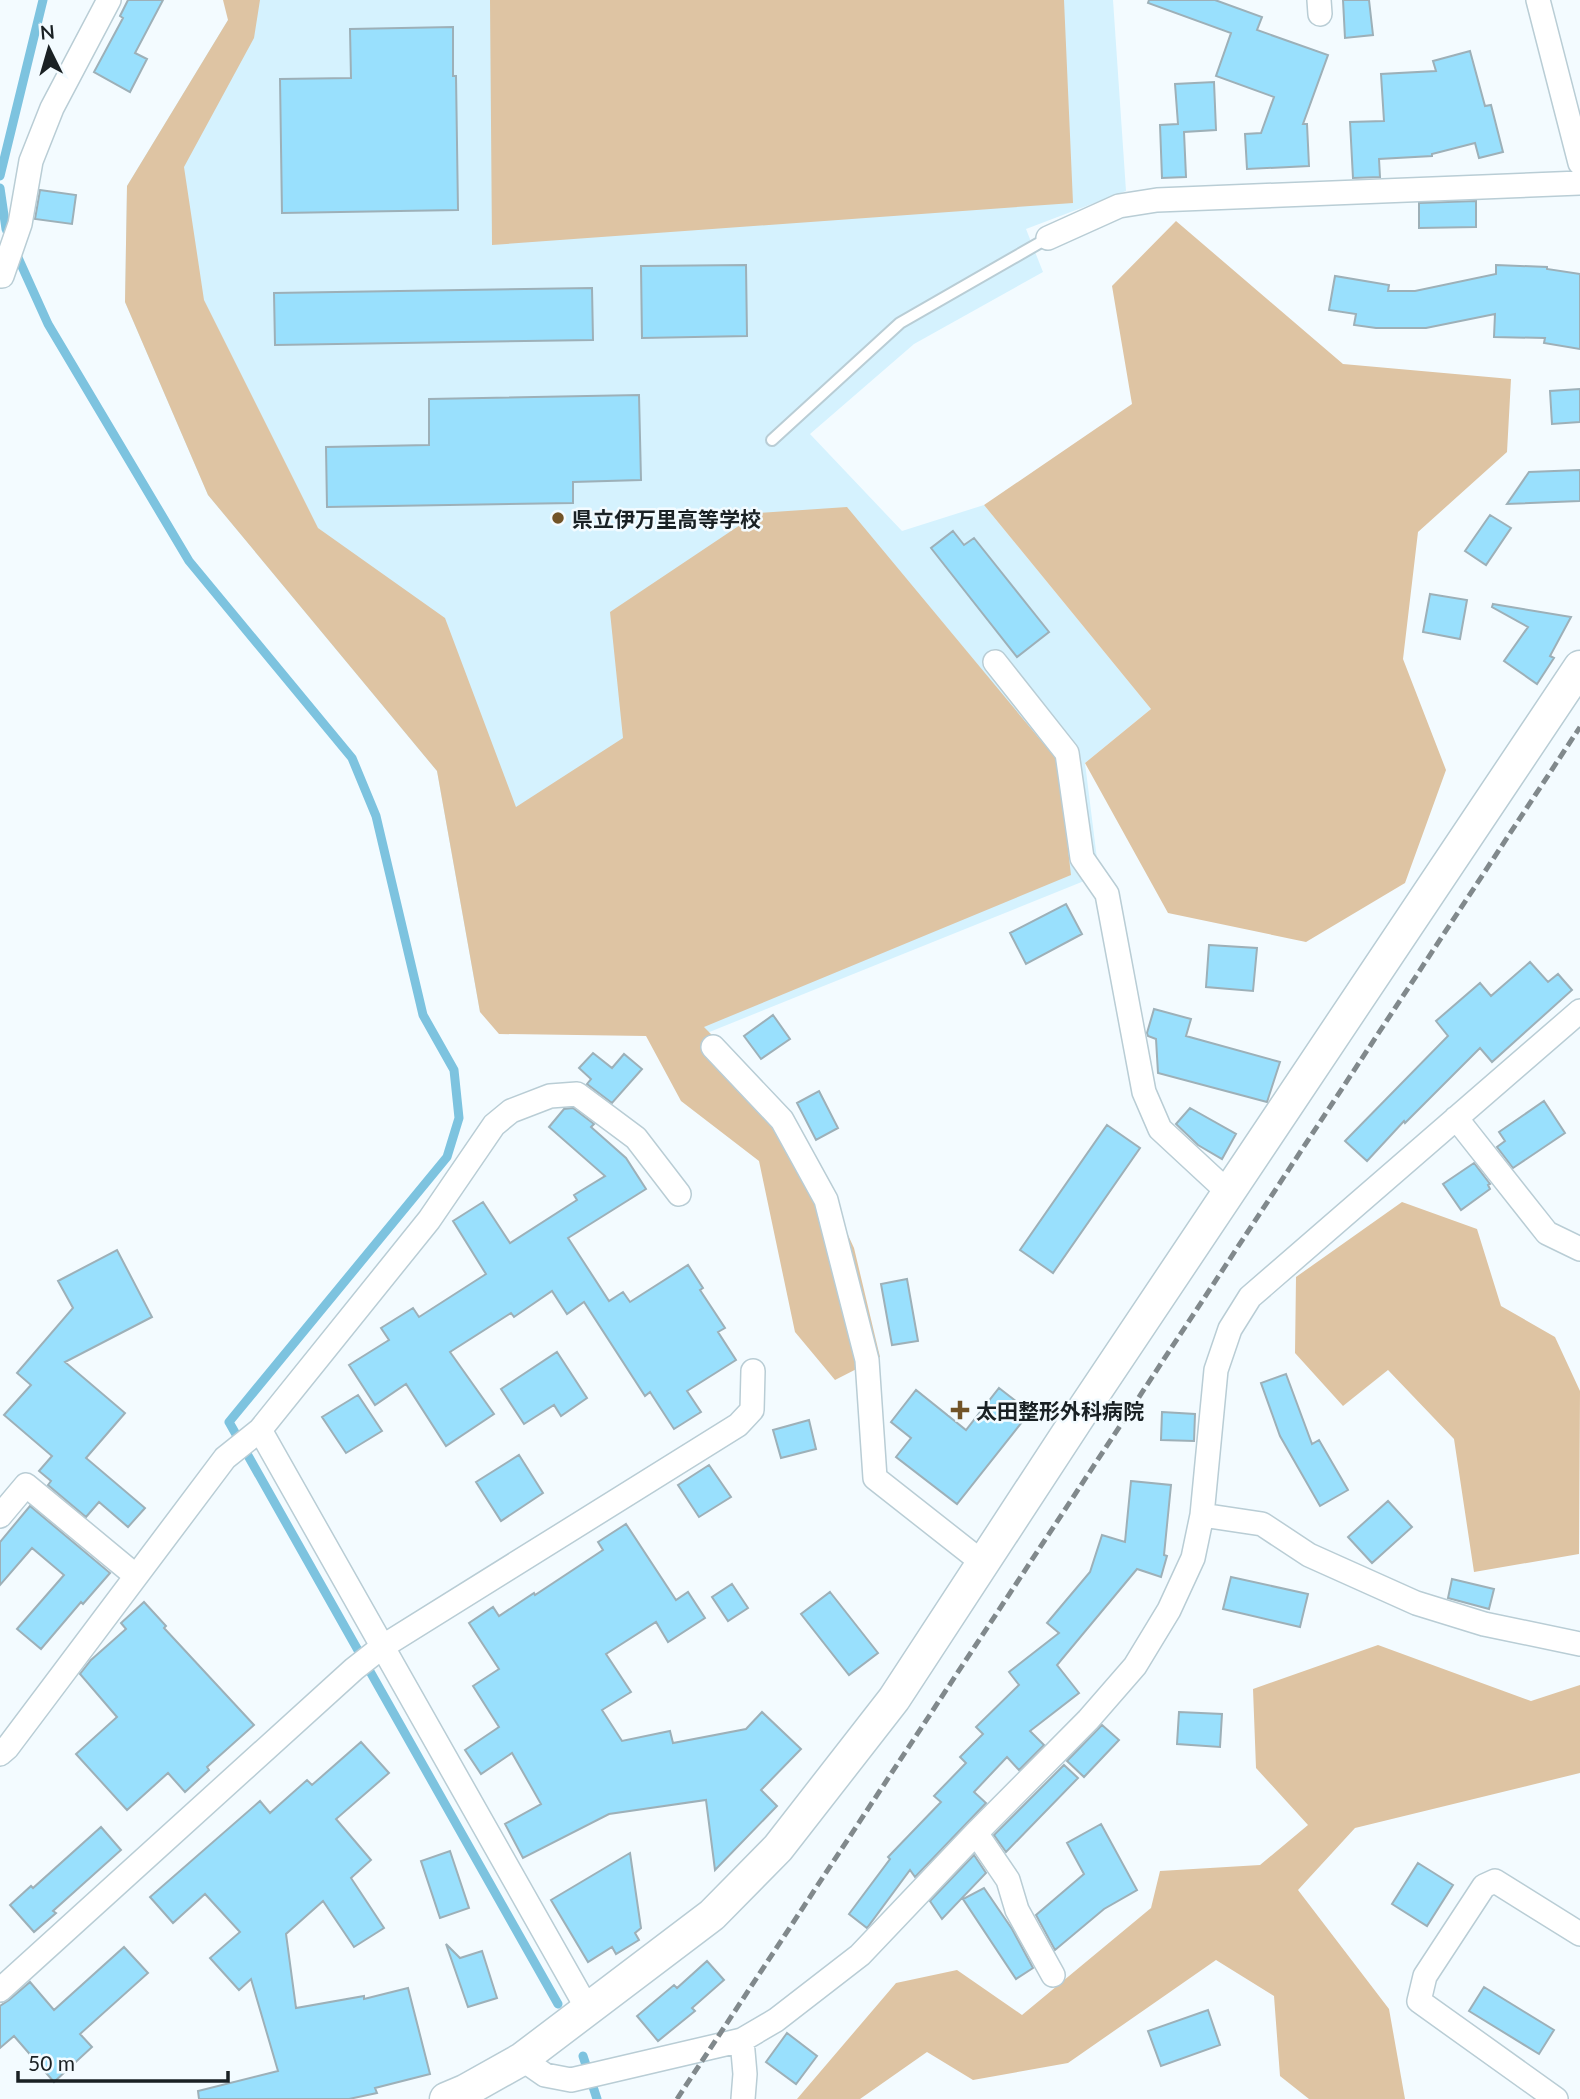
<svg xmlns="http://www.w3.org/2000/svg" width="1580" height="2099" viewBox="0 0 1580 2099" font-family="Lato,'Noto Sans JP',sans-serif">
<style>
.built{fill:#d5f2fe}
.green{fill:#dec4a3}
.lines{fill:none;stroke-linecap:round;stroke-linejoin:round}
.stream{stroke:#7dc3df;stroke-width:9}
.building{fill:#99e0fd;stroke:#9db0b8;stroke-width:2}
.lane-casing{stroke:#b9cdd5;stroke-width:14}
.street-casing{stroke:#b9cdd5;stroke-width:26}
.secondary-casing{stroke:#b9cdd5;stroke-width:35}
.lane{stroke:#fff;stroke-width:10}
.street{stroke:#fff;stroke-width:23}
.secondary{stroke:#fff;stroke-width:32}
.rail{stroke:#81898c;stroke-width:5;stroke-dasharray:10 5;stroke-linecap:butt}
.poi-dot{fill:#725428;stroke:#f3fbff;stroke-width:2.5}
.labels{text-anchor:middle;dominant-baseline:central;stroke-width:5;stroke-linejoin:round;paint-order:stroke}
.poi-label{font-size:21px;font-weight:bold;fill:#1a2124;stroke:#f3fbff;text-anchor:start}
</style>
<rect width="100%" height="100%" fill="#f3fbff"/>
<!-- built -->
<path class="built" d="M 230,0 L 1113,0 L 1126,191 L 1026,229 L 1043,272 L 914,344 L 810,434 L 902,531 L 984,505 L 1151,709 L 1085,763 L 1099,875 L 702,1035 L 594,1011 L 480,1012 L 437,771 L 208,495 L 125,302 L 127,186 L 228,20 Z"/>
<!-- green -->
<path class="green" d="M 223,0 L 260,0 L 254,38 L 184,167 L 204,300 L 318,528 L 445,618 L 516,807 L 623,738 L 610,612 L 758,513 L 847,507 L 1058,761 L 1071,875 L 704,1027 L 794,1118 L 854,1248 L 880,1357 L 835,1380 L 795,1332 L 759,1161 L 681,1101 L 646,1036 L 499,1034 L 480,1012 L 437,771 L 208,495 L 125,302 L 127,186 L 228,20 Z
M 490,0 L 1064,0 L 1073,203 L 492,245 Z
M 1176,221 L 1343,364 L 1511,379 L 1507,452 L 1418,532 L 1403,659 L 1446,770 L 1405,883 L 1306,942 L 1168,913 L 1085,763 L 1151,709 L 984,505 L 1132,404 L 1112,286 Z
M 1402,1202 L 1477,1229 L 1501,1306 L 1555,1337 L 1580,1391 L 1579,1554 L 1474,1572 L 1454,1439 L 1388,1370 L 1343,1406 L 1295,1353 L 1296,1277 Z
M 1378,1645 L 1531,1701 L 1580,1685 L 1580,1773 L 1355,1828 L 1298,1890 L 1389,2009 L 1405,2099 L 1309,2099 L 1280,2076 L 1274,1996 L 1216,1960 L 1068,2063 L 973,2080 L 927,2052 L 860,2099 L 797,2099 L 896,1983 L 957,1970 L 1022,2015 L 1151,1908 L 1160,1871 L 1260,1865 L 1308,1825 L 1256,1768 L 1253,1689 Z"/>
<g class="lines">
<!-- stream -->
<path class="stream" d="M 0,176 L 43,0
M 0,188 L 6,229 L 10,238
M 15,251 L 48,324 L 189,561 L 352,758 L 376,816 L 423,1015 L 454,1070 L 459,1118 L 447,1157 L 229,1422 L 558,2004
M 583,2056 L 597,2099"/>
</g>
<!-- building -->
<path class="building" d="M 128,0 L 163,0 L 135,53 L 147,59 L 130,92 L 94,72 L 123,18 L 120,16 Z
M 1149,0 L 1215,0 L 1262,17 L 1257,30 L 1328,55 L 1303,124 L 1307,124 L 1309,166 L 1247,169 L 1245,134 L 1261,133 L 1274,97 L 1216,76 L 1231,33 L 1148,3 Z
M 1343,0 L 1369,0 L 1373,35 L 1345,38 Z
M 453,27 L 453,76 L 456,76 L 458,210 L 282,213 L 280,79 L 351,78 L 350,29 Z
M 1470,51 L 1485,106 L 1491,105 L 1503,152 L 1479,158 L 1475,143 L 1432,154 L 1432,156 L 1379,159 L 1380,177 L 1353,178 L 1350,122 L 1384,121 L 1381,74 L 1436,71 L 1433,61 Z
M 1214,82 L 1216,130 L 1184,132 L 1186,177 L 1162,178 L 1160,125 L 1178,124 L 1175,84 Z
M 40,190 L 76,195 L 72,224 L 35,219 Z
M 1476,201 L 1476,227 L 1419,228 L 1419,203 Z
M 746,265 L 747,336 L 642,338 L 641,266 Z
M 1496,265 L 1547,267 L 1547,269 L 1580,274 L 1580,349 L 1544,343 L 1545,338 L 1494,337 L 1495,314 L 1426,328 L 1376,328 L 1354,325 L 1356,314 L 1329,310 L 1335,276 L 1389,285 L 1388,291 L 1415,291 L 1496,274 Z
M 592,288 L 593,340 L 275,345 L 274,293 Z
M 1580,389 L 1580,422 L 1552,424 L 1550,391 Z
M 639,395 L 641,480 L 573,482 L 573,503 L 327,507 L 326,447 L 429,445 L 429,399 Z
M 1580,470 L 1580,501 L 1507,504 L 1529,472 Z
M 1490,515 L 1511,528 L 1486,565 L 1465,551 Z
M 953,531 L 964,545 L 974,538 L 1049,632 L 1017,657 L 931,548 Z
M 1430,594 L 1467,600 L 1460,639 L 1423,632 Z
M 1493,604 L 1571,617 L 1550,656 L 1554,658 L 1537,684 L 1504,661 L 1528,627 L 1492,607 Z
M 1066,904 L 1082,934 L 1026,964 L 1010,933 Z
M 1209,945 L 1257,948 L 1253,991 L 1206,987 Z
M 1530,962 L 1548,982 L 1558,974 L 1572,990 L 1492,1062 L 1480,1048 L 1405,1123 L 1404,1121 L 1367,1161 L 1345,1141 L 1448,1036 L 1436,1021 L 1480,983 L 1491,996 Z
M 1154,1009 L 1191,1019 L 1186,1036 L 1280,1062 L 1267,1102 L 1158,1073 L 1156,1039 L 1148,1036 L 1147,1033 Z
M 773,1015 L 790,1039 L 761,1059 L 744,1036 Z
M 593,1053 L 612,1068 L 624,1054 L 642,1069 L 612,1103 L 587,1084 L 591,1079 L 579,1068 Z
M 819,1091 L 838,1128 L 816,1140 L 797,1103 Z
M 1544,1101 L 1565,1133 L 1513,1168 L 1497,1147 L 1505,1141 L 1499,1132 Z
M 573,1108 L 594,1124 L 591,1127 L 626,1158 L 646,1189 L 568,1238 L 609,1301 L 623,1292 L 630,1302 L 688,1265 L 703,1288 L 700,1290 L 725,1328 L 718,1332 L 736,1360 L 687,1391 L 701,1412 L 674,1429 L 650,1392 L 645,1396 L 584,1302 L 567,1314 L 552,1291 L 514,1317 L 511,1313 L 450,1352 L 494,1414 L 446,1446 L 406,1384 L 375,1405 L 349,1365 L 389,1340 L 381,1328 L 413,1308 L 419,1317 L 486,1274 L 453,1221 L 483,1202 L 510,1243 L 577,1200 L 574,1195 L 605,1176 L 549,1127 L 564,1109 Z
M 1190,1108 L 1236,1134 L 1222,1159 L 1198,1145 L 1176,1124 Z
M 1107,1125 L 1140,1148 L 1053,1273 L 1020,1250 Z
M 1474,1163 L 1490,1184 L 1488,1185 L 1490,1189 L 1461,1210 L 1443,1184 Z
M 117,1250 L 152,1317 L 65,1362 L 125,1413 L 86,1458 L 145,1508 L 128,1527 L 99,1502 L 86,1517 L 48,1485 L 51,1481 L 39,1471 L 52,1456 L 4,1415 L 31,1385 L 17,1373 L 73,1308 L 58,1281 Z
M 907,1279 L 918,1341 L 892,1345 L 881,1284 Z
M 557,1352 L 587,1398 L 561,1416 L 554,1405 L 524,1424 L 501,1389 Z
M 1286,1374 L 1312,1444 L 1319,1440 L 1348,1490 L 1320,1506 L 1280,1436 L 1261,1383 Z
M 999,1388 L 1030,1412 L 957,1504 L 896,1457 L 911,1438 L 891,1422 L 916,1390 L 966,1430 Z
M 358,1395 L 382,1431 L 346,1453 L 322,1417 Z
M 1162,1412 L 1195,1414 L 1194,1441 L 1161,1440 Z
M 809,1420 L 816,1449 L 781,1458 L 773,1430 Z
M 519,1455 L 543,1493 L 501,1521 L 476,1482 Z
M 709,1465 L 731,1497 L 699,1517 L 678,1485 Z
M 1131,1481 L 1171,1485 L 1164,1555 L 1167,1556 L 1161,1577 L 1137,1569 L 1057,1665 L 1079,1693 L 1030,1731 L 1044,1745 L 1019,1770 L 1007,1757 L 974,1792 L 986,1803 L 915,1877 L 910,1870 L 867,1928 L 849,1914 L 890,1859 L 888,1857 L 941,1802 L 934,1796 L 966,1763 L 960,1757 L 983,1734 L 976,1727 L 1019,1685 L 1009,1672 L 1059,1633 L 1047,1623 L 1090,1572 L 1102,1535 L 1125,1542 Z
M 1388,1501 L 1412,1527 L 1372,1563 L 1348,1537 Z
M 30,1506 L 110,1573 L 83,1604 L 81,1602 L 41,1649 L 17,1629 L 64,1575 L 32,1548 L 0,1585 L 0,1542 Z
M 626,1524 L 676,1600 L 688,1592 L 705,1618 L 668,1642 L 656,1622 L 606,1654 L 631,1692 L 602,1710 L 622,1741 L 670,1731 L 673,1743 L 746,1729 L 762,1712 L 801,1749 L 761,1790 L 777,1806 L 715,1870 L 706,1800 L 609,1814 L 523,1858 L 505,1824 L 541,1804 L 512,1753 L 481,1774 L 465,1750 L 499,1727 L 473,1686 L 499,1669 L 469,1623 L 493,1607 L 499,1616 L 534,1593 L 535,1595 L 603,1550 L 598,1542 Z
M 1231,1577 L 1308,1594 L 1300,1627 L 1223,1609 Z
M 1452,1579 L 1494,1589 L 1489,1609 L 1448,1598 Z
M 732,1584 L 748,1608 L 728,1621 L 712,1597 Z
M 830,1592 L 878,1653 L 849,1675 L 801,1614 Z
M 144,1602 L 166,1626 L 164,1628 L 254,1725 L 207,1767 L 209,1770 L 185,1792 L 168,1773 L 127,1810 L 76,1754 L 117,1717 L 80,1674 L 91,1660 L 126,1629 L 121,1623 Z
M 1179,1712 L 1222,1714 L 1220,1747 L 1177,1744 Z
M 1102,1725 L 1119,1740 L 1084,1777 L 1067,1761 Z
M 361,1742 L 389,1773 L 336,1819 L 371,1860 L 351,1878 L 384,1928 L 354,1947 L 323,1901 L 286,1934 L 296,2008 L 364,1996 L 364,1999 L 408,1988 L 430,2074 L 375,2088 L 377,2093 L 349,2099 L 199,2099 L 198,2091 L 278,2071 L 251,1979 L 239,1990 L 210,1958 L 240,1932 L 205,1894 L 173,1923 L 150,1897 L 260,1801 L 270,1813 L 307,1780 L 312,1785 Z
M 1064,1765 L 1078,1778 L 1006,1852 L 994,1835 Z
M 1101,1824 L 1137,1890 L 1104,1909 L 1055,1950 L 1036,1915 L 1084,1874 L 1067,1843 Z
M 101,1827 L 121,1850 L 53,1911 L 56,1913 L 34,1932 L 10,1905 L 31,1886 L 33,1888 Z
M 450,1851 L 469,1908 L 440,1918 L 421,1861 Z
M 630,1853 L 641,1928 L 635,1933 L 639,1940 L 616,1954 L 612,1947 L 588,1962 L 551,1900 Z
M 974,1855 L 986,1873 L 942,1919 L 930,1901 Z
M 1418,1863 L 1453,1885 L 1427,1926 L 1392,1904 Z
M 984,1888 L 1012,1929 L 1033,1968 L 1016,1979 L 963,1899 Z
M 446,1944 L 460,1958 L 482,1951 L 497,1998 L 468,2007 Z
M 124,1947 L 148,1973 L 80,2034 L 92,2047 L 54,2082 L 14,2036 L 0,2048 L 0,2006 L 9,2000 L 30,1982 L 54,2010 Z
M 707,1961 L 724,1980 L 692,2008 L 695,2011 L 658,2041 L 637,2016 L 674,1985 L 677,1988 Z
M 1484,1987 L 1554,2030 L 1539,2054 L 1469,2011 Z
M 1208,2010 L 1220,2045 L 1161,2066 L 1148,2031 Z
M 787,2033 L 817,2056 L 796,2084 L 766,2062 Z"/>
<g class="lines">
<!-- lane casing -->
<g class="lane-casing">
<path id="lane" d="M 772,440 L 900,323 L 1048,238"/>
</g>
<!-- street casing -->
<g class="street-casing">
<path id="street" d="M 1319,0 L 1320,14
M 1538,0 L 1580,163
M 1048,238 L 1119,206 L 1157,200 L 1580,183
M 0,276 L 2,276 L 20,224 L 31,161 L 52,108 L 109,0
M 995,662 L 1067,753 L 1082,858 L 1107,894 L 1144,1092 L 1160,1129 L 1229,1193
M 713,1047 L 782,1120 L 826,1200 L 867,1360 L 875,1478 L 983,1563
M 1456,1118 L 1547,1233 L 1580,1249
M 260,1430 L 587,2008
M 1202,1515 L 1262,1524 L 1309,1555 L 1416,1603 L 1484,1624 L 1580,1644
M 0,1516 L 26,1485 L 136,1576
M 0,1754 L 7,1748 L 225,1458 L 260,1430 L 429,1220 L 494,1125 L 511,1111 L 550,1096 L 577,1094 L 636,1138 L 679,1194
M 976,1833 L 1008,1880 L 1017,1910 L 1053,1975
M 0,1990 L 354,1669 L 382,1647 L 738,1425 L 752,1410 L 753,1371
M 742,2040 L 745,2074 L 743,2099
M 522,2059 L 545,2075 L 571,2080 L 742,2040 L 776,2020 L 860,1955 L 976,1833 L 1088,1720 L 1135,1666 L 1169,1610 L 1193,1558 L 1202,1515 L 1216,1370 L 1230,1329 L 1250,1297 L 1580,1011
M 1556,2099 L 1419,2001 L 1425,1976 L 1484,1886 L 1495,1881 L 1580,1934"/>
</g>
<!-- secondary casing -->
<g class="secondary-casing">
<path id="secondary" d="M 446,2099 L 465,2091 L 522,2059 L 712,1915 L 778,1848 L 894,1699 L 1081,1413 L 1580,667"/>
</g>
<!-- lane -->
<use href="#lane" class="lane"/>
<!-- street -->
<use href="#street" class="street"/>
<!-- secondary -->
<use href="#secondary" class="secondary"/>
<!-- rail -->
<path class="rail" d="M 677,2099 L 1580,727"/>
</g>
<!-- markers -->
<g class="poi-dot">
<circle cx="558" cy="518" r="7"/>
<path d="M956.5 1399.5h7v7h7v7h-7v7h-7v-7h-7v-7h7z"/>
</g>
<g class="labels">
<!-- poi labels -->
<g class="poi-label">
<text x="572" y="518">県立伊万里高等学校</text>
<text x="976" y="1410">太田整形外科病院</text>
</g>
</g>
<!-- north arrow -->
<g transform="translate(49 49) rotate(355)" stroke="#f3fbff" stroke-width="5" paint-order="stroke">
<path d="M0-5L12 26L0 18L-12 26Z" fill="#1a2124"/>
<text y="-10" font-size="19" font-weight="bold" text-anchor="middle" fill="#1a2124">N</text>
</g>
<!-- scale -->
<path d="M18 2071v10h210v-10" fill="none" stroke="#1a2124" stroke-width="3.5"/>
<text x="28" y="2071" font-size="21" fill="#1a2124" stroke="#f3fbff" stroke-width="5" paint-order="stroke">50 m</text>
</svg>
